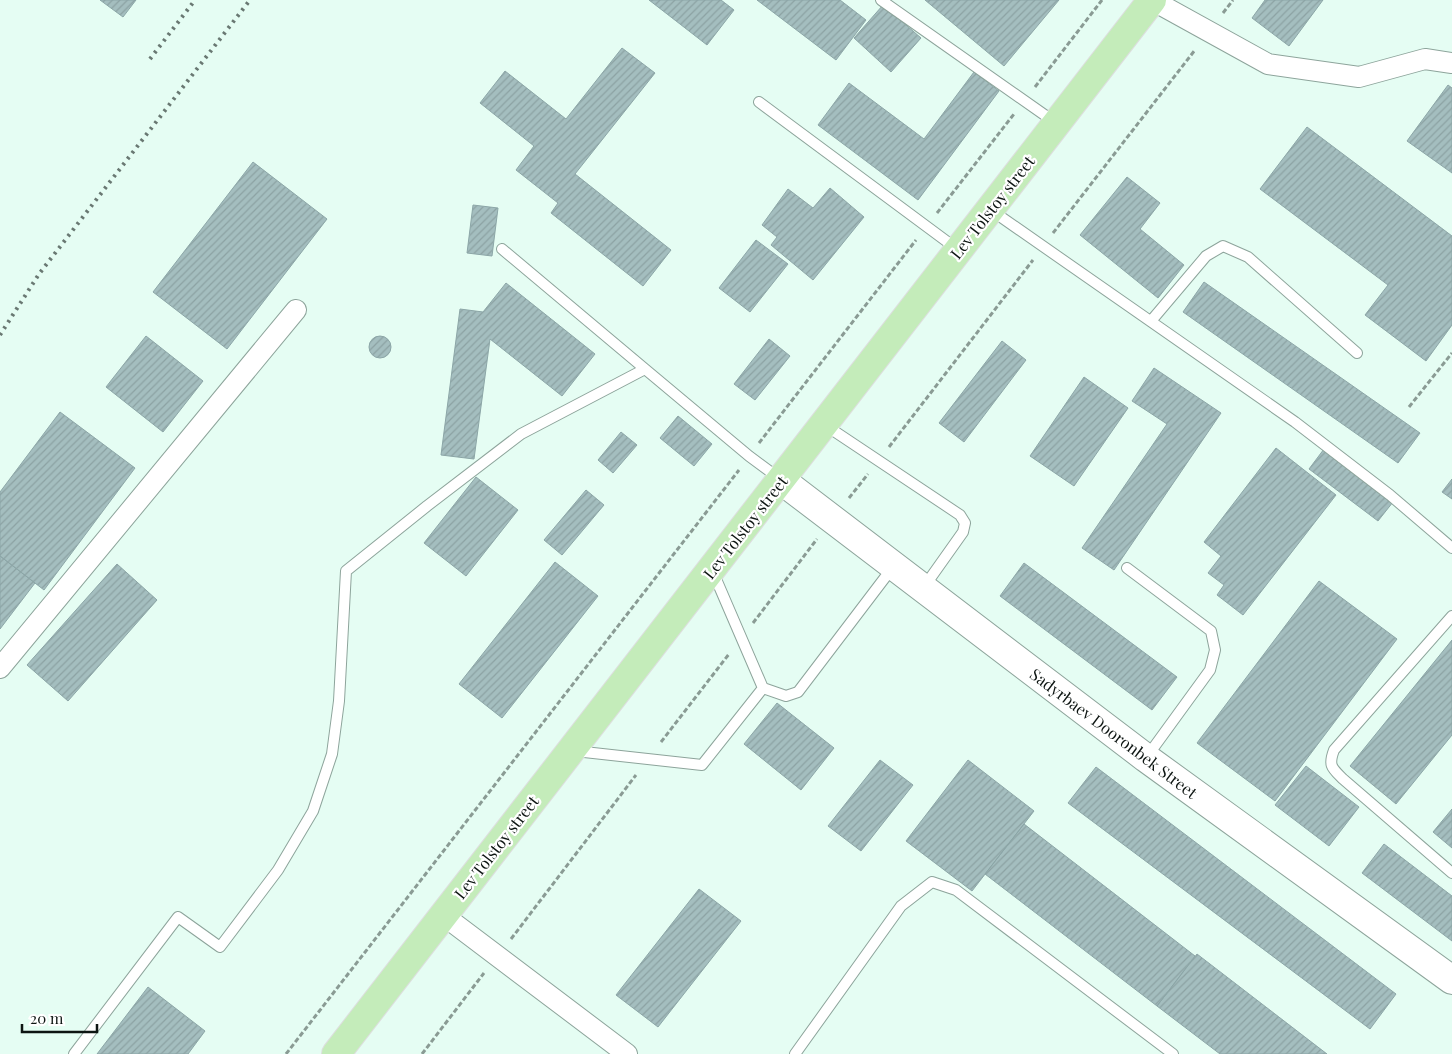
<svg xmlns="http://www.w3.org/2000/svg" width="1452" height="1054" viewBox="0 0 1452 1054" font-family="'Playfair Display',serif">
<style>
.building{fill:url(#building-hatch);stroke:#8ca6a7}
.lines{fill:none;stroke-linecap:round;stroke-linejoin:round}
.lane-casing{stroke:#8da49b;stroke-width:12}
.street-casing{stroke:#8da49b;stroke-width:22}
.secondary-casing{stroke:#8da49b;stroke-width:30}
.primary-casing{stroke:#dddede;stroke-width:30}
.path{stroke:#8a9b94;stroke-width:3;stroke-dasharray:5 2.5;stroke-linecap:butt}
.lane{stroke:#fff;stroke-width:10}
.street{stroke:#fff;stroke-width:20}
.secondary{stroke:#fff;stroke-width:28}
.primary{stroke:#c4ecba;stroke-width:28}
.rail{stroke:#697872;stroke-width:4;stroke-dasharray:2.5 5;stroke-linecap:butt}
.labels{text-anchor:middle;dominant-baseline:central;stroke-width:4.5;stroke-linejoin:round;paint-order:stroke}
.street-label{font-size:16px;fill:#0d1512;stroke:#fff}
</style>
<defs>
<pattern id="building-hatch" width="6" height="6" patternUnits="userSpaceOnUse" patternTransform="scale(1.25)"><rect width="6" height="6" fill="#a4bebf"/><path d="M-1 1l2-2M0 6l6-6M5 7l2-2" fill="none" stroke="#8ca2a3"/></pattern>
</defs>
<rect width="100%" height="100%" fill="#e5fdf3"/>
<!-- building -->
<path class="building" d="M 100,0 L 136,0 L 123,17 Z
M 649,0 L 721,0 L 734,10 L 707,45 Z
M 757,0 L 840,0 L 866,20 L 836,60 Z
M 925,0 L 1059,0 L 1004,66 Z
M 1265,0 L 1323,0 L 1289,46 L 1252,18 Z
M 883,5 L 921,38 L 891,72 L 854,38 Z
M 622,48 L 655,73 L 575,174 L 671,250 L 643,286 L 551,213 L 558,203 L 516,170 L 534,146 L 480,103 L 505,71 L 566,119 Z
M 974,72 L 999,91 L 918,200 L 818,125 L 849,83 L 924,139 Z
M 1448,85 L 1452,88 L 1452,173 L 1407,141 Z
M 1307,127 L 1452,236 L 1452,325 L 1426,361 L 1365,315 L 1388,285 L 1260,189 Z
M 253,162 L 327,219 L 227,349 L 153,292 Z
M 1127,177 L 1160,203 L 1140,229 L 1184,265 L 1158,298 L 1080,235 Z
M 830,188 L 864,217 L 813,280 L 771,245 L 777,237 L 762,225 L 788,189 L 813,208 Z
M 473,205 L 498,208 L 492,256 L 467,253 Z
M 756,240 L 788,264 L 750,312 L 719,288 Z
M 1204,282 L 1420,433 L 1398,463 L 1183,312 Z
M 506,283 L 595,354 L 562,396 L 490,339 L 474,459 L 441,455 L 460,309 L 483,312 Z
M 146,336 L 203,381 L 163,432 L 106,387 Z
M369 347a11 11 0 1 1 22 0a11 11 0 1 1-22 0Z
M 769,339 L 790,356 L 755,400 L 734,384 Z
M 1002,341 L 1026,360 L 964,442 L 939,423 Z
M 1154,368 L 1221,413 L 1114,570 L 1082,548 L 1167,424 L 1132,401 Z
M 1084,377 L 1128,408 L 1074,486 L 1030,456 Z
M 60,412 L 135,468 L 44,590 L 0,556 L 0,492 Z
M 678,416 L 712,444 L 694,466 L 660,438 Z
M 621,432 L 637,445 L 613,473 L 598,460 Z
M 1276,448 L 1336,495 L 1243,615 L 1217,595 L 1224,585 L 1208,573 L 1221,556 L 1204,542 Z
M 1324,449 L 1393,502 L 1378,521 L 1309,469 Z
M 476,477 L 518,510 L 466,576 L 424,543 Z
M 1452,479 L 1452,499 L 1442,492 Z
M 586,490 L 604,505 L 562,555 L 544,540 Z
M 0,556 L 35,583 L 0,629 Z
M 555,562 L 598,596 L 502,718 L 459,684 Z
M 1024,563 L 1177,677 L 1152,710 L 1000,596 Z
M 117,564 L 157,600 L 68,701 L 27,665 Z
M 1319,581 L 1397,639 L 1275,801 L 1197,743 Z
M 1452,640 L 1452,735 L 1396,804 L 1350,766 Z
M 777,703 L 834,748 L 801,790 L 744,744 Z
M 880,760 L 913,785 L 861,851 L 828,826 Z
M 968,760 L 1034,811 L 972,891 L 906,841 Z
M 1306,766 L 1359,807 L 1329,846 L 1275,805 Z
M 1096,767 L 1396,994 L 1370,1029 L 1068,803 Z
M 1452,809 L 1452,848 L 1433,832 Z
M 1024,824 L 1195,956 L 1157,1006 L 985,874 Z
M 1384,844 L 1452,896 L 1452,941 L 1362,873 Z
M 699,889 L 741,921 L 658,1027 L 616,995 Z
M 1197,954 L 1327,1054 L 1220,1054 L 1157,1006 Z
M 148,987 L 205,1031 L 188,1054 L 97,1054 Z"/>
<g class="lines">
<!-- lane casing -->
<g class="lane-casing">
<path id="lane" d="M 881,0 L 1056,123
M 759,102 L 957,249
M 991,210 L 1295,422 L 1390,495 L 1452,548
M 502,249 L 645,369
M 1151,321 L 1206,256 L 1223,246 L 1248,257 L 1357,353
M 825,425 L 960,515 L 965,523 L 963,532 L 924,587
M 1127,568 L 1211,631 L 1215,650 L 1210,670 L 1146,758
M 1452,616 L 1334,750 C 1328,766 1332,768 1343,779 L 1452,873
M 763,688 L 786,696 L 798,692 L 893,567
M 575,751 L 702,765 L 763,688 L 713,572
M 74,1054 L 178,917 L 220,947 L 278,870 L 313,811 L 332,754 L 339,701 L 346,571 L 427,506 L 521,434 L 645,369 L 749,456 L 780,479
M 795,1054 L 901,906 L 932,882 L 956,890 L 1173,1054"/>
</g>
<!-- street casing -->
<g class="street-casing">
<path id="street" d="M 1152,0 L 1268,64 L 1359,77 L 1425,59 L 1452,63
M 0,668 L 296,310
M 443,915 L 627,1054"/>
</g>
<!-- secondary casing -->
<g class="secondary-casing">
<path id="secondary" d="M 781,480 L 1146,758 L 1452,980"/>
</g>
<!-- primary casing -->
<g class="primary-casing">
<path id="primary" d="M 336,1054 L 1152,0"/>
</g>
<!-- path -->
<path class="path" d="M 1223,13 L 1233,0
M 1035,87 L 1102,0
M 937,213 L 1014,114
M 1053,233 L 1195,50
M 1409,407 L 1452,353
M 759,443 L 916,240
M 889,447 L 1033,260
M 849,498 L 868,474
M 753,623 L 817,539
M 661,742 L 729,654
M 511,939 L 636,775
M 286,1054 L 739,470
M 422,1054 L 484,973"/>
<!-- lane -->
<use href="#lane" class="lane"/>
<!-- street -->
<use href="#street" class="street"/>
<!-- secondary -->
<use href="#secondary" class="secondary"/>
<!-- primary -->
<use href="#primary" class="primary"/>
<!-- rail -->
<path class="rail" d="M 150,59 L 195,0
M 0,335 L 39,274 L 250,0"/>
</g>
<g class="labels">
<!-- street labels -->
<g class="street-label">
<text transform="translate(992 207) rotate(-52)">Lev Tolstoy street</text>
<text transform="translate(745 527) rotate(-52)">Lev Tolstoy street</text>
<text transform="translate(1114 733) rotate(37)">Sadyrbaev Dooronbek Street</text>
<text transform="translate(496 847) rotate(-52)">Lev Tolstoy street</text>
</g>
</g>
<!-- scale -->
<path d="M22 1024v8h75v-8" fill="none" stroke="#0d1512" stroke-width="2.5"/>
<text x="30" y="1024" font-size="15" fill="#0d1512" stroke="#ffffff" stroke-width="4" paint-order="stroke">20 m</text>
</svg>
